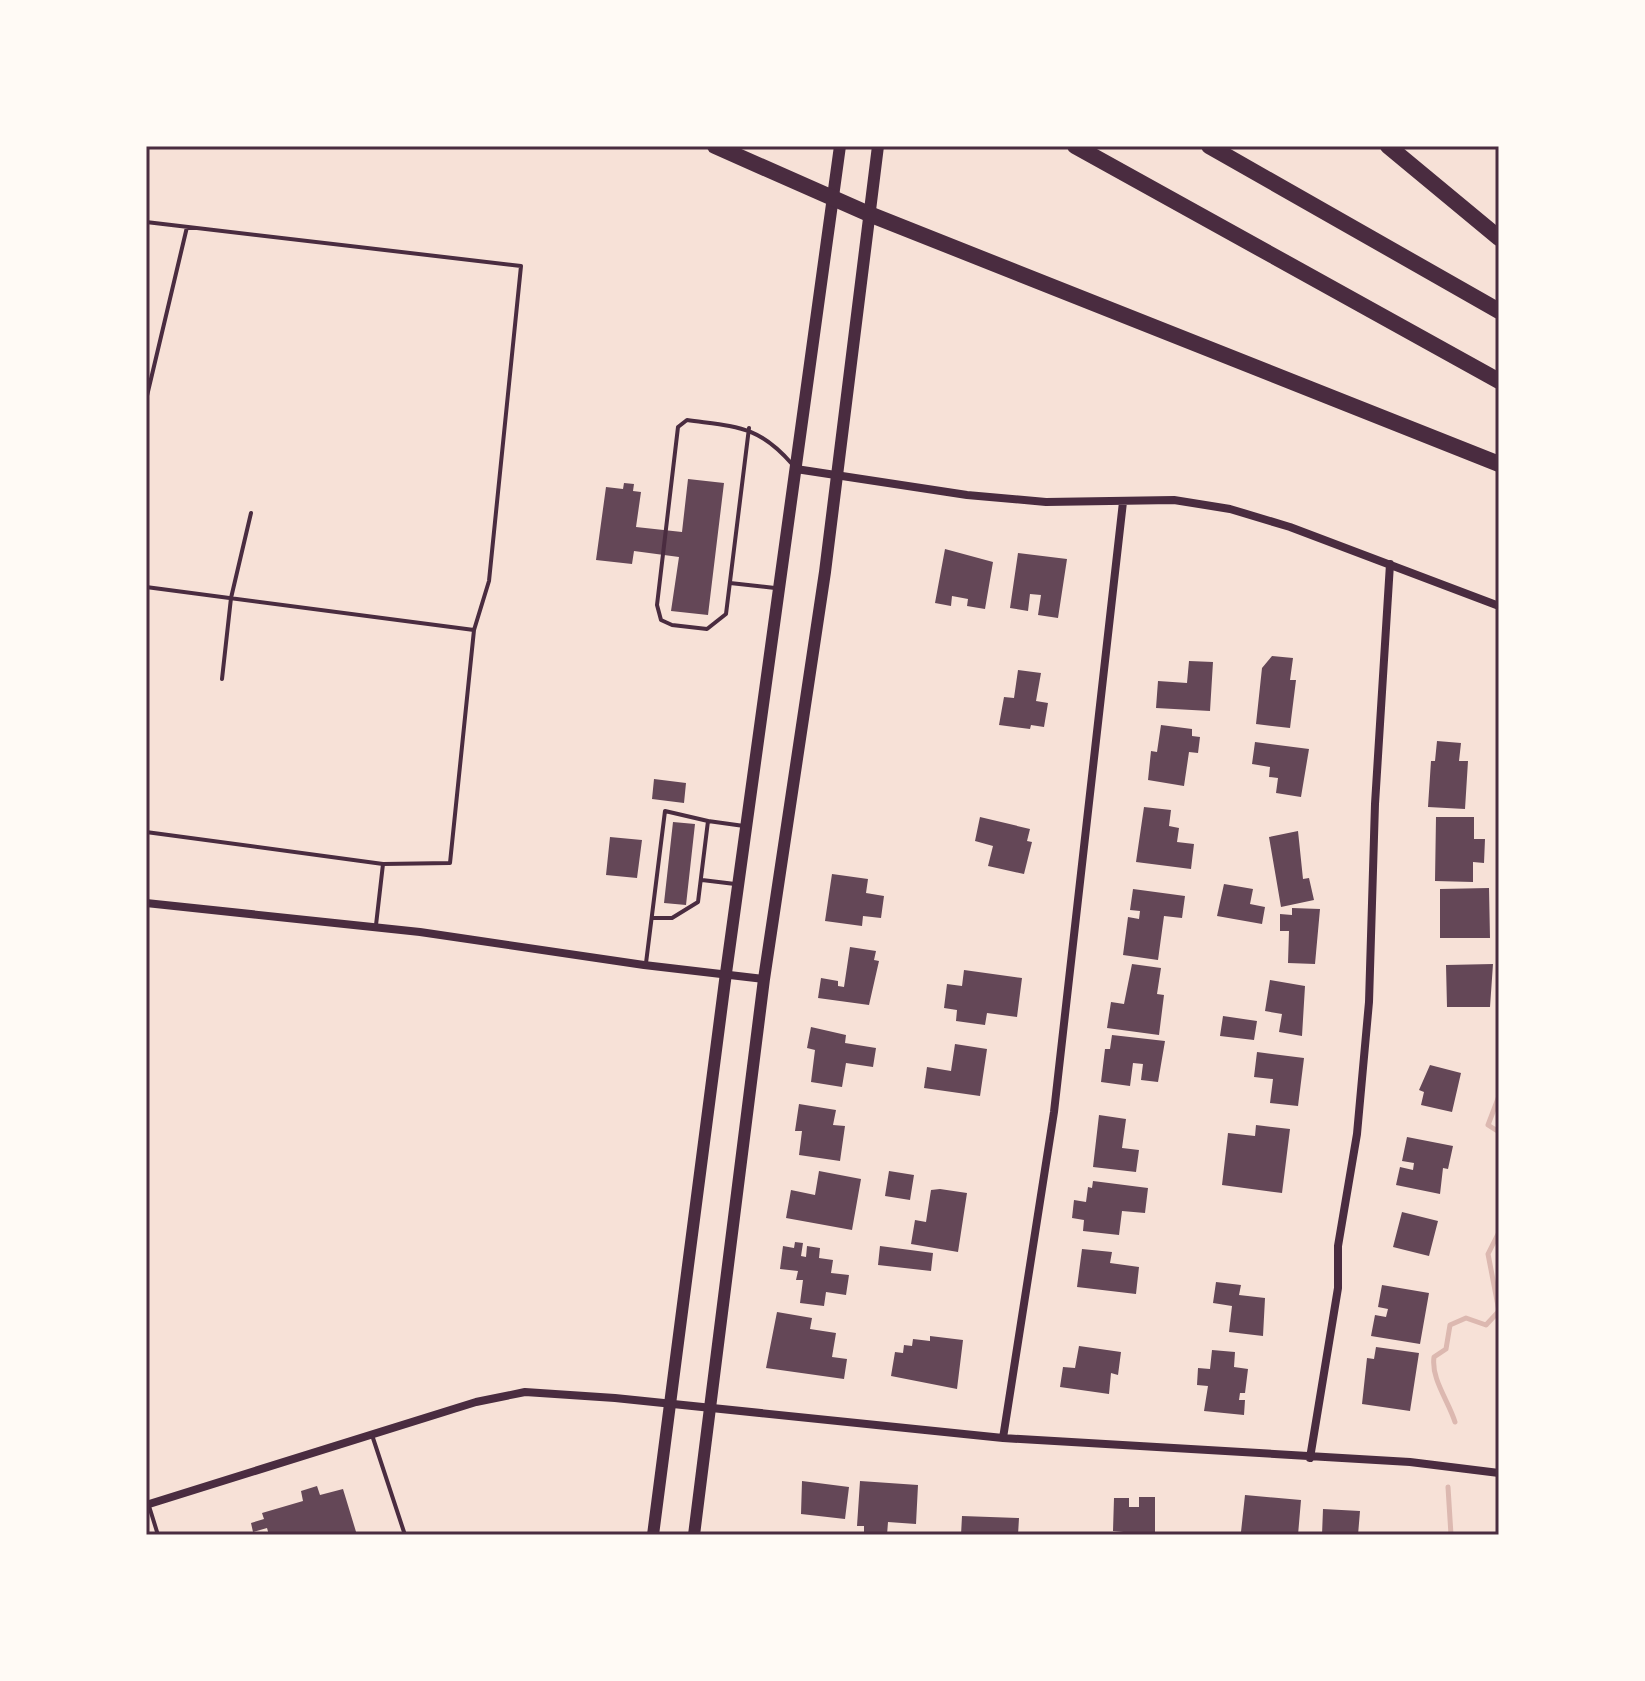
<svg xmlns="http://www.w3.org/2000/svg" width="1645" height="1681" viewBox="0 0 1645 1681" font-family="Quicksand,sans-serif">
<style>
.lines{fill:none;stroke-linecap:round;stroke-linejoin:round}
.stream{stroke:#dcb8b0;stroke-width:5}
.building{fill:#644757}
.service{stroke:#4a2c40;stroke-width:4}
.minor{stroke:#4a2c40;stroke-width:8}
.secondary{stroke:#4a2c40;stroke-width:12}
.motorway{stroke:#4a2c40;stroke-width:16}
.neatline{fill:none;stroke:#4a2c40;stroke-width:3}
</style>
<rect width="100%" height="100%" fill="#f7e1d7"/>
<g class="lines">
<!-- stream -->
<path class="stream" d="M 1499,739 L 1499,753
M 1499,1096 L 1488,1125 L 1499,1132
M 1455,1422 C 1448,1400 1431,1379 1434,1357 L 1446,1349 L 1450,1325 L 1466,1318 L 1486,1325 L 1499,1311 L 1488,1254 L 1499,1232
M 1448,1487 L 1451,1535"/>
</g>
<!-- building -->
<path class="building" d="M 688,479 L 724,483 L 708,615 L 671,611 L 679,557 L 634,551 L 632,564 L 596,560 L 606,487 L 623,489 L 624,483 L 634,484 L 633,491 L 641,492 L 636,527 L 682,532 Z
M 945,549 L 993,562 L 985,609 L 967,606 L 968,599 L 952,596 L 951,606 L 935,603 Z
M 1018,553 L 1067,559 L 1058,618 L 1038,615 L 1041,595 L 1030,594 L 1028,611 L 1010,608 Z
M 1272,656 L 1293,658 L 1290,680 L 1296,680 L 1290,728 L 1256,724 L 1262,668 Z
M 1189,661 L 1213,662 L 1210,711 L 1156,708 L 1158,681 L 1187,683 Z
M 1018,670 L 1041,673 L 1036,701 L 1048,703 L 1044,727 L 1031,725 L 1030,729 L 999,725 L 1004,697 L 1014,698 Z
M 1161,725 L 1192,729 L 1192,736 L 1200,737 L 1198,753 L 1189,752 L 1184,786 L 1148,780 L 1151,751 L 1157,752 Z
M 1437,741 L 1461,743 L 1459,761 L 1468,761 L 1465,809 L 1428,807 L 1431,761 L 1435,761 Z
M 1255,742 L 1309,749 L 1301,797 L 1276,793 L 1278,778 L 1269,777 L 1270,767 L 1252,764 Z
M 654,779 L 686,783 L 684,803 L 652,799 Z
M 1144,807 L 1171,810 L 1169,826 L 1179,828 L 1177,842 L 1194,844 L 1191,869 L 1136,862 Z
M 980,817 L 1030,829 L 1027,841 L 1032,842 L 1024,874 L 988,866 L 993,846 L 975,841 Z
M 1436,817 L 1474,817 L 1474,839 L 1485,839 L 1484,863 L 1473,862 L 1473,882 L 1435,881 Z
M 673,822 L 695,824 L 686,905 L 664,903 Z
M 1298,831 L 1303,879 L 1309,878 L 1314,900 L 1281,907 L 1269,837 Z
M 610,837 L 642,840 L 637,878 L 606,875 Z
M 832,874 L 868,879 L 866,893 L 884,896 L 881,918 L 863,916 L 862,926 L 825,921 Z
M 1224,884 L 1253,889 L 1250,904 L 1265,907 L 1262,924 L 1217,916 Z
M 1489,888 L 1490,938 L 1440,938 L 1440,889 Z
M 1133,889 L 1185,896 L 1182,918 L 1164,916 L 1158,960 L 1123,955 L 1128,917 L 1139,919 L 1140,911 L 1130,910 Z
M 1292,908 L 1320,909 L 1315,964 L 1288,963 L 1289,931 L 1280,931 L 1280,914 L 1292,915 Z
M 850,947 L 876,951 L 874,960 L 879,961 L 869,1005 L 818,998 L 821,978 L 838,981 L 838,986 L 844,987 Z
M 1132,964 L 1161,968 L 1157,994 L 1164,995 L 1159,1035 L 1107,1028 L 1111,1002 L 1124,1004 Z
M 1493,964 L 1490,1007 L 1447,1007 L 1446,965 Z
M 964,970 L 1022,978 L 1017,1017 L 987,1013 L 985,1025 L 956,1021 L 957,1010 L 944,1008 L 947,984 L 962,986 Z
M 1270,980 L 1305,986 L 1302,1036 L 1279,1032 L 1282,1014 L 1265,1011 Z
M 1223,1016 L 1257,1021 L 1254,1040 L 1220,1036 Z
M 811,1027 L 846,1035 L 845,1043 L 876,1048 L 873,1067 L 846,1063 L 842,1087 L 811,1082 L 815,1050 L 807,1048 Z
M 1112,1035 L 1165,1041 L 1158,1082 L 1141,1080 L 1143,1064 L 1133,1063 L 1130,1086 L 1101,1082 L 1105,1049 L 1110,1049 Z
M 955,1044 L 987,1049 L 980,1096 L 924,1088 L 927,1067 L 951,1071 Z
M 1257,1052 L 1304,1058 L 1298,1106 L 1270,1103 L 1273,1079 L 1254,1077 Z
M 1430,1065 L 1461,1073 L 1452,1112 L 1421,1105 L 1424,1092 L 1419,1090 Z
M 799,1104 L 836,1110 L 833,1125 L 845,1126 L 840,1161 L 799,1155 L 802,1131 L 795,1131 Z
M 1099,1115 L 1126,1119 L 1122,1148 L 1139,1150 L 1136,1172 L 1093,1167 Z
M 1256,1125 L 1290,1129 L 1282,1193 L 1222,1185 L 1228,1133 L 1255,1136 Z
M 1407,1137 L 1453,1146 L 1448,1169 L 1443,1168 L 1440,1194 L 1396,1185 L 1400,1167 L 1413,1170 L 1414,1163 L 1402,1161 Z
M 819,1171 L 861,1179 L 852,1230 L 786,1218 L 791,1190 L 815,1195 Z
M 889,1171 L 914,1175 L 910,1200 L 885,1196 Z
M 1093,1181 L 1148,1188 L 1145,1213 L 1122,1211 L 1119,1235 L 1083,1231 L 1084,1220 L 1072,1218 L 1074,1200 L 1086,1202 L 1088,1187 L 1092,1188 Z
M 940,1189 L 967,1193 L 958,1252 L 911,1244 L 915,1220 L 926,1222 L 931,1190 Z
M 1402,1212 L 1438,1221 L 1429,1256 L 1393,1247 Z
M 795,1242 L 803,1243 L 801,1256 L 806,1257 L 807,1246 L 820,1248 L 819,1258 L 833,1260 L 831,1273 L 849,1275 L 846,1295 L 826,1292 L 824,1306 L 800,1303 L 803,1280 L 796,1280 L 798,1271 L 780,1269 L 783,1246 L 794,1248 Z
M 880,1246 L 933,1253 L 931,1271 L 878,1265 Z
M 1082,1249 L 1112,1252 L 1110,1263 L 1139,1267 L 1136,1294 L 1077,1287 Z
M 1216,1282 L 1241,1285 L 1239,1295 L 1265,1298 L 1263,1336 L 1229,1332 L 1232,1306 L 1213,1303 Z
M 1382,1285 L 1429,1293 L 1420,1344 L 1371,1336 L 1375,1315 L 1386,1317 L 1388,1309 L 1378,1307 Z
M 777,1312 L 812,1318 L 810,1329 L 836,1333 L 832,1357 L 847,1359 L 844,1379 L 766,1368 Z
M 930,1336 L 963,1340 L 957,1389 L 891,1376 L 895,1352 L 903,1353 L 904,1345 L 912,1346 L 913,1339 L 930,1341 Z
M 1079,1346 L 1121,1352 L 1118,1375 L 1111,1373 L 1109,1394 L 1060,1387 L 1063,1367 L 1075,1368 Z
M 1376,1347 L 1419,1353 L 1410,1411 L 1362,1404 L 1367,1358 L 1374,1359 Z
M 1212,1350 L 1235,1352 L 1234,1367 L 1248,1369 L 1245,1393 L 1240,1393 L 1239,1400 L 1245,1400 L 1244,1415 L 1204,1411 L 1208,1386 L 1197,1385 L 1198,1368 L 1210,1369 Z
M 802,1481 L 849,1487 L 845,1519 L 801,1514 Z
M 860,1481 L 918,1485 L 916,1524 L 888,1522 L 887,1535 L 864,1535 L 864,1526 L 857,1526 Z
M 317,1486 L 320,1495 L 343,1489 L 357,1535 L 269,1535 L 267,1528 L 253,1532 L 251,1523 L 264,1519 L 262,1513 L 303,1501 L 301,1491 Z
M 1245,1495 L 1301,1500 L 1298,1535 L 1241,1532 Z
M 1139,1497 L 1155,1497 L 1155,1535 L 1113,1531 L 1114,1498 L 1129,1498 L 1129,1507 L 1139,1507 Z
M 1323,1509 L 1360,1511 L 1358,1535 L 1322,1535 Z
M 962,1516 L 1019,1518 L 1018,1535 L 961,1535 Z"/>
<g class="lines">
<!-- service -->
<path class="service" d="M 146,222 L 521,266 L 489,581 L 474,630
M 146,400 L 187,227
M 749,428 L 726,614 L 707,629 L 672,625 L 661,620 L 657,605 L 678,427 L 687,420 C 737,427 758,425 792,464
M 730,583 L 775,588
M 146,587 L 474,630 L 450,863 L 383,864 L 146,832
M 222,679 L 231,598 L 251,513
M 702,880 L 735,884
M 652,918 L 672,918 L 698,902 L 708,821 L 744,826
M 376,925 L 383,864
M 646,963 L 665,811 L 708,821
M 372,1435 L 405,1535
M 149,1506 L 158,1535"/>
<!-- minor -->
<path class="minor" d="M 796,469 L 967,495 L 1046,502 L 1174,500 L 1230,509 L 1290,527 L 1499,606
M 146,903 L 420,932 L 644,965 L 764,979
M 1003,1438 L 1054,1112 L 1123,502
M 1310,1458 L 1338,1288 L 1338,1246 L 1357,1134 L 1369,1002 L 1375,804 L 1390,564
M 146,1505 L 476,1402 L 525,1392 L 615,1398 L 1003,1438 L 1410,1462 L 1499,1473"/>
<!-- secondary -->
<path class="secondary" d="M 653,1535 L 726,973 L 840,146
M 694,1535 L 764,979 L 825,572 L 878,146"/>
<!-- motorway -->
<path class="motorway" d="M 715,146 L 869,214 L 1499,464
M 1075,146 L 1499,381
M 1209,146 L 1499,311
M 1388,146 L 1499,238"/>
</g>
<!-- border -->
<rect width="1645" height="1681" fill="none" stroke="#fffaf5" stroke-width="296"/>
<rect x="148" y="148" width="1349" height="1385" class="neatline"/>
</svg>
